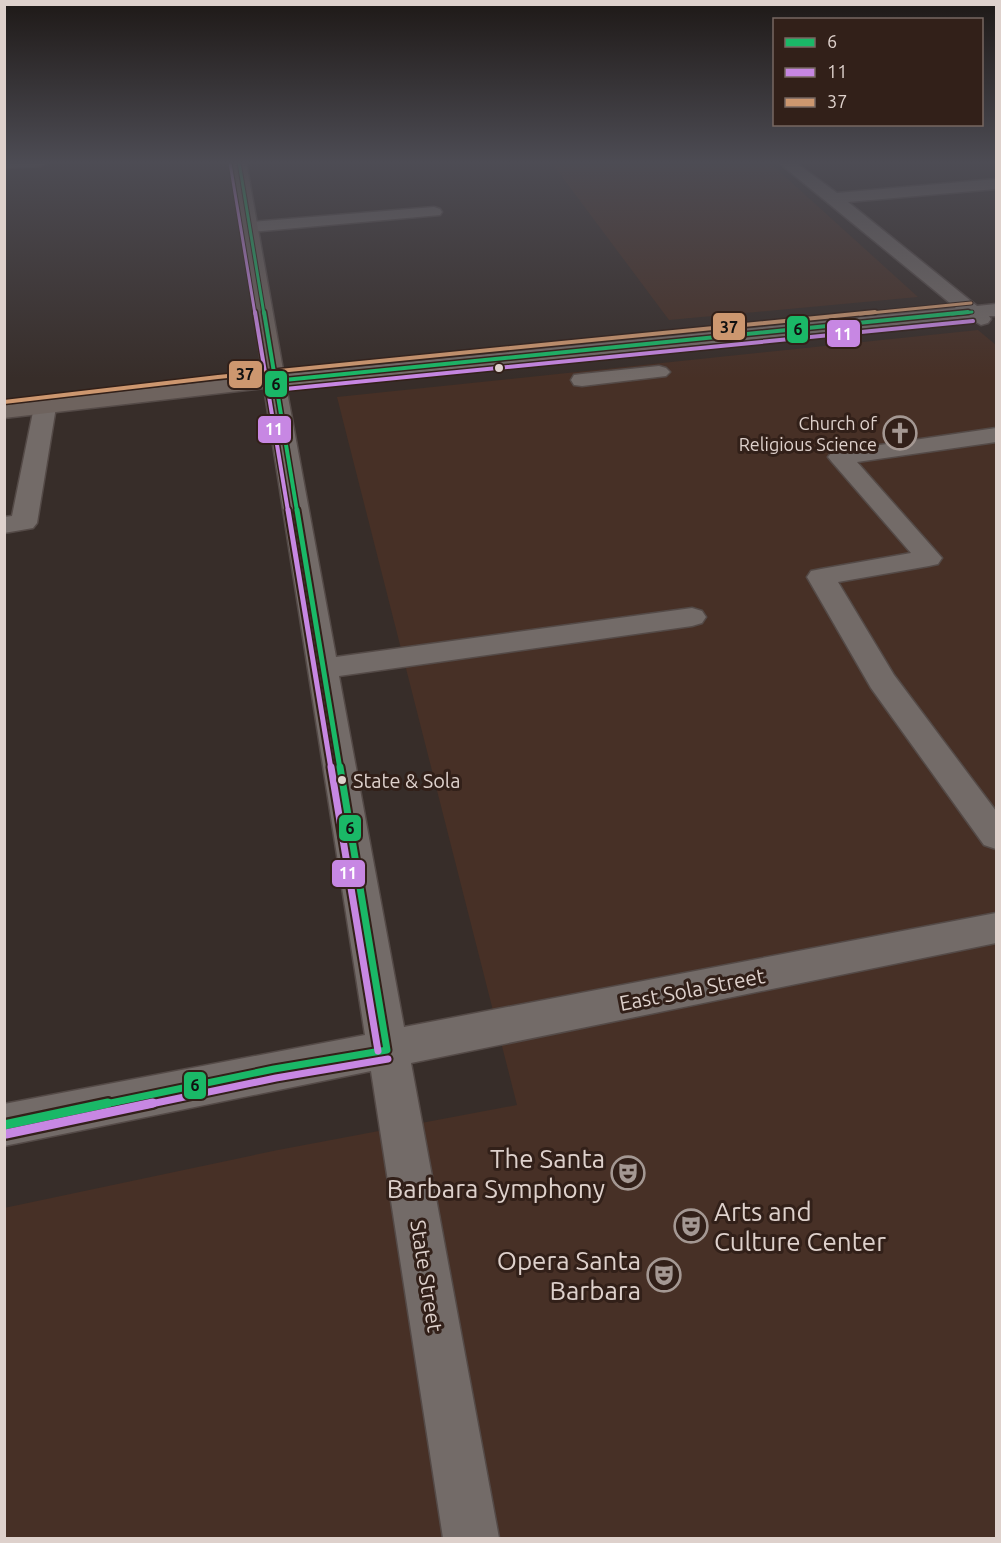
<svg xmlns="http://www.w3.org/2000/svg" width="1001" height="1543" viewBox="0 0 1001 1543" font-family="Ubuntu,sans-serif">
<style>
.built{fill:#473026}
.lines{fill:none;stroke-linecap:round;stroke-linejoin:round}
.minor-casing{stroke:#544a47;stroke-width:3}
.major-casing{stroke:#544a47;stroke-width:3}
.minor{fill:#736b68;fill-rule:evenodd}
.major{fill:#6e635e;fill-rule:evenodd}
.bus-1-far4-casing{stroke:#322019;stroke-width:5}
.bus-1-far3-casing{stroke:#322019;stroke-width:7}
.bus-1-far2-casing{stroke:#322019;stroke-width:9}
.bus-1-far1-casing{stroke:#322019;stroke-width:11}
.bus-1-casing{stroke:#322019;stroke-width:14}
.bus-2-far4-casing{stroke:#322019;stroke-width:5}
.bus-2-far3-casing{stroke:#322019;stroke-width:7}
.bus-2-far2-casing{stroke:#322019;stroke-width:9}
.bus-2-far1-casing{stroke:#322019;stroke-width:11}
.bus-2-casing{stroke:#322019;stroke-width:14}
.bus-3-far1-casing{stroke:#322019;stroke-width:5}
.bus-3-casing{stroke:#322019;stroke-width:7}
.bus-1-far4{stroke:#1ab867;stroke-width:3}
.bus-1-far3{stroke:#1ab867;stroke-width:4}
.bus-1-far2{stroke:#1ab867;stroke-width:5}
.bus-1-far1{stroke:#1ab867;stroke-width:7}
.bus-1{stroke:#1ab867;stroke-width:9}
.bus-2-far4{stroke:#c787e3;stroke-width:3}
.bus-2-far3{stroke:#c787e3;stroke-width:4}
.bus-2-far2{stroke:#c787e3;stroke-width:5}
.bus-2-far1{stroke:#c787e3;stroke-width:7}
.bus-2{stroke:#c787e3;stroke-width:9}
.bus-3-far1{stroke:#cd976f;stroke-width:3}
.bus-3{stroke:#cd976f;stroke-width:4}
.bus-dot{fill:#ded1cc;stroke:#322019;stroke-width:2}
.labels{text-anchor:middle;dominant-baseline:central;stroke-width:6;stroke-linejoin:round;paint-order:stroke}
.far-poi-label{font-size:18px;fill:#ded1cc;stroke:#322019;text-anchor:end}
.bus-label{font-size:20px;fill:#ded1cc;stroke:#322019;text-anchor:start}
.street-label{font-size:21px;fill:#ded1cc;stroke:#322019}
.near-poi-label{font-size:26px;fill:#ded1cc;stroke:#322019;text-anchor:end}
.line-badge{stroke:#322019;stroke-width:2}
.badge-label{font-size:16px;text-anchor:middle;font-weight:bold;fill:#fff}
.pale-badge-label{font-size:16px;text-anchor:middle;font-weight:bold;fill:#111}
</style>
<rect width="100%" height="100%" fill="#372d29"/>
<!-- built -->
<path class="built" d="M 551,162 L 769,162 L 918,297 L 669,320 Z
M 978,330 L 996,345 L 996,1538 L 5,1538 L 4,1208 L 278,1150 L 517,1105 L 337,397 Z"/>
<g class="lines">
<!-- minor casing -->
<g class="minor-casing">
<path id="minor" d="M 4,162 L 48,162 L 41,166 L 4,168 Z
M 778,162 L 795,162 L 837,193 L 996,179 L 996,189 L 848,202 L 977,306 L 996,304 L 996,316 L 989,316 L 991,319 L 988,323 L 981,325 L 969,318 L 286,386 L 336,657 L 692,608 L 702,611 L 706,617 L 702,623 L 692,626 L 339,676 L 404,1027 L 996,913 L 996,943 L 411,1063 L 499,1538 L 443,1538 L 371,1071 L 4,1146 L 4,1104 L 365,1035 L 263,381 L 266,376 L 956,308 Z
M 434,207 L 440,209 L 442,212 L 440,215 L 251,232 L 243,227 L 251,222 Z
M 659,366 L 666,368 L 670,372 L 666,376 L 582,386 L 574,385 L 571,380 L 574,375 L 582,374 Z
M 45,400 L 53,402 L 56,407 L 37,523 L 33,528 L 4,533 L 4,517 L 12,516 L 34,407 L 37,402 Z
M 996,428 L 996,442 L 857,462 L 942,558 L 938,564 L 929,566 L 838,582 L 894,675 L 996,811 L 996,849 L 984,845 L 871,688 L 807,577 L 811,571 L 821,569 L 911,553 L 832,462 L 828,457 L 832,452 Z"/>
</g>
<!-- major casing -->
<g class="major-casing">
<path id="major" d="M 232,162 L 246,162 L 285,381 L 282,386 L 4,418 L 4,404 L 263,376 Z"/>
</g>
<!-- minor -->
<use href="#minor" class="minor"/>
<!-- major -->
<use href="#major" class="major"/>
<!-- bus-1-far4 casing -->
<g class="bus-1-far4-casing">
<path id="bus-1-far4" d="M 239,162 L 264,314
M 952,314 L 972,312"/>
</g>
<!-- bus-1-far3 casing -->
<g class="bus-1-far3-casing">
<path id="bus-1-far3" d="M 264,312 L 297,511
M 274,381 L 968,312"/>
</g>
<!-- bus-1-far2 casing -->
<g class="bus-1-far2-casing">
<path id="bus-1-far2" d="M 297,510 L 340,769"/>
</g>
<!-- bus-1-far1 casing -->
<g class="bus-1-far1-casing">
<path id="bus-1-far1" d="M 340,767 L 387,1050
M 101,1105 L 274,1069 L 387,1050"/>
</g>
<!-- bus-1 casing -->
<g class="bus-1-casing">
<path id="bus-1" d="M 4,1125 L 108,1103"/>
</g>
<!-- bus-2-far4 casing -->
<g class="bus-2-far4-casing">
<path id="bus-2-far4" d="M 230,163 L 255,314"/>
</g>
<!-- bus-2-far3 casing -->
<g class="bus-2-far3-casing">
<path id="bus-2-far3" d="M 255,312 L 288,511
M 275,390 L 973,321"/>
</g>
<!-- bus-2-far2 casing -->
<g class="bus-2-far2-casing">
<path id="bus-2-far2" d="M 288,510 L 331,769"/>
</g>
<!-- bus-2-far1 casing -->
<g class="bus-2-far1-casing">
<path id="bus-2-far1" d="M 331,767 L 378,1051
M 146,1105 L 276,1078 L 388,1059"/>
</g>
<!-- bus-2 casing -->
<g class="bus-2-casing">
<path id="bus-2" d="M 6,1134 L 153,1103"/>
</g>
<!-- bus-3-far1 casing -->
<g class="bus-3-far1-casing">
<path id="bus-3-far1" d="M 860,314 L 971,303"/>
</g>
<!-- bus-3 casing -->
<g class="bus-3-casing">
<path id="bus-3" d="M 4,402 L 218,377 L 875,312"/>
</g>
<!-- bus-1-far4 -->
<use href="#bus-1-far4" class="bus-1-far4"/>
<!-- bus-1-far3 -->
<use href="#bus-1-far3" class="bus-1-far3"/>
<!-- bus-1-far2 -->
<use href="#bus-1-far2" class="bus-1-far2"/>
<!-- bus-1-far1 -->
<use href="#bus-1-far1" class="bus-1-far1"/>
<!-- bus-1 -->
<use href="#bus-1" class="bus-1"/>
<!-- bus-2-far4 -->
<use href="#bus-2-far4" class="bus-2-far4"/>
<!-- bus-2-far3 -->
<use href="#bus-2-far3" class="bus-2-far3"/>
<!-- bus-2-far2 -->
<use href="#bus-2-far2" class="bus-2-far2"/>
<!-- bus-2-far1 -->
<use href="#bus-2-far1" class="bus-2-far1"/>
<!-- bus-2 -->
<use href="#bus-2" class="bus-2"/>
<!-- bus-3-far1 -->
<use href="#bus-3-far1" class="bus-3-far1"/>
<!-- bus-3 -->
<use href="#bus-3" class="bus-3"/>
</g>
<!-- sky -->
<linearGradient id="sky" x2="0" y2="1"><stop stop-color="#1e1917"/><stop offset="0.43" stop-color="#4d4c54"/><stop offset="1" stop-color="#4d4c54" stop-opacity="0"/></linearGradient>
<rect width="1001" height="378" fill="url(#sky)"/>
<!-- icons -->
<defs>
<g id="church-ring" transform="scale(1.725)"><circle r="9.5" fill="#322019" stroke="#a49893" stroke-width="1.5"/><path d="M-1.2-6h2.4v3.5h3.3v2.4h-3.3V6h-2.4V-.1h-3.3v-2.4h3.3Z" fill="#a49893"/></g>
<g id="theatre-ring" transform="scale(1.725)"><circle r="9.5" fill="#322019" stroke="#a49893" stroke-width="1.5"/><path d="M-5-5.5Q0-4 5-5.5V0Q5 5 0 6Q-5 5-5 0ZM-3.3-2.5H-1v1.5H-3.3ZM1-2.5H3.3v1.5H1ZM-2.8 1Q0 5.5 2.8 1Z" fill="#a49893"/></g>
</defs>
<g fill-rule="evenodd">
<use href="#church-ring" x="900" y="433"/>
<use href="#theatre-ring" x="628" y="1173"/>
<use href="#theatre-ring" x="691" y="1226"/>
<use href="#theatre-ring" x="664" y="1275"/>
</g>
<!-- markers -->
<g class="bus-dot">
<circle cx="499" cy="368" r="5"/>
<circle cx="342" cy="780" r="5"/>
</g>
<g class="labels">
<!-- far-poi labels -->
<g class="far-poi-label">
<text x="877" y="423">Church of<tspan x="877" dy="21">Religious Science</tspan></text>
</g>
<!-- bus labels -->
<g class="bus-label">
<text x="353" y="780">State &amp; Sola</text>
</g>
<!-- street labels -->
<g class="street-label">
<text transform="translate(692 989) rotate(-11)">East Sola Street</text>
<text transform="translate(427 1276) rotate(81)">State Street</text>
</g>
<!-- near-poi labels -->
<g class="near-poi-label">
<text x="605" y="1158">The Santa<tspan x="605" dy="30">Barbara Symphony</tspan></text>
<text x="714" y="1211" text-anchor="start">Arts and<tspan x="714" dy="30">Culture Center</tspan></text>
<text x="641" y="1260">Opera Santa<tspan x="641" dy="30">Barbara</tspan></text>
</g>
</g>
<g class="line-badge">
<rect x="712" y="312" width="34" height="29" rx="6" fill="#cd976f"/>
<rect x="786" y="315" width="23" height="29" rx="6" fill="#1ab867"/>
<rect x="826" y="319" width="35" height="29" rx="6" fill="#c787e3"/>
<rect x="228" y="360" width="35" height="29" rx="6" fill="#cd976f"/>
<rect x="264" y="370" width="24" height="28" rx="6" fill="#1ab867"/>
<rect x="257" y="415" width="35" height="29" rx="6" fill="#c787e3"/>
<rect x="338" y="814" width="24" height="28" rx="6" fill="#1ab867"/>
<rect x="331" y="859" width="35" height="29" rx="6" fill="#c787e3"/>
<rect x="183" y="1071" width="24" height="29" rx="6" fill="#1ab867"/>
</g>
<g class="badge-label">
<text x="843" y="340">11</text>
<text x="274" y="435">11</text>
<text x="348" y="879">11</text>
</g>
<g class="pale-badge-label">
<text x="729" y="333">37</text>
<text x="798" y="335">6</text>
<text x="245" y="380">37</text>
<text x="276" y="390">6</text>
<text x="350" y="834">6</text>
<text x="195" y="1091">6</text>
</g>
<!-- border -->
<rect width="1001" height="1543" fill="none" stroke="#ded1cc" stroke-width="12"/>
<!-- legend -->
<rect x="773" y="18" width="210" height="108" fill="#322019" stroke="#776761" stroke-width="1.5"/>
<rect x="785" y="38" width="30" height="9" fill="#1ab867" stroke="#776761" stroke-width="1.5"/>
<text x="827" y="48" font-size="18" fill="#ded1cc">6</text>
<rect x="785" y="68" width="30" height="9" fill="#c787e3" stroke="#776761" stroke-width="1.5"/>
<text x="827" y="78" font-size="18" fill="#ded1cc">11</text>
<rect x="785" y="98" width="30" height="9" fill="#cd976f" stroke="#776761" stroke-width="1.5"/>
<text x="827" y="108" font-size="18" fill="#ded1cc">37</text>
</svg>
